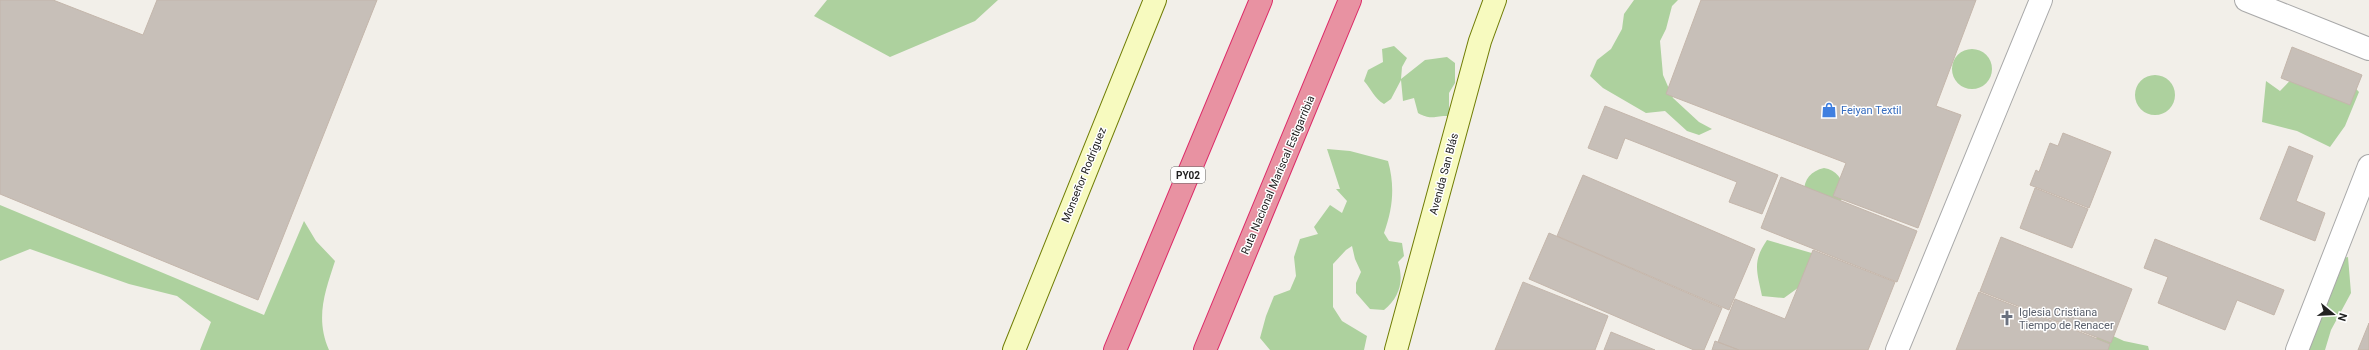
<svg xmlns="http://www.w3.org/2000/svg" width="2369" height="350" viewBox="0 0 2369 350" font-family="Roboto,sans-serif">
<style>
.forest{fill:#add19e}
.building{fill:#c7bfb8;stroke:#c4b6ab}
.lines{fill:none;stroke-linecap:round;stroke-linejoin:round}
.street-casing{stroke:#a9a9a9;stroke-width:24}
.secondary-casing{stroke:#707d05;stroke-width:24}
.highway-casing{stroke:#dc2a67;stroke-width:24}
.street{stroke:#fff;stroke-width:22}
.secondary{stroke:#f7fabf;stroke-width:22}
.highway{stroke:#e892a2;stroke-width:22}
.labels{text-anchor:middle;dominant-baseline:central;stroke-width:3;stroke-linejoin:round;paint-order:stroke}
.shield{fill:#fff;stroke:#646464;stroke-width:1}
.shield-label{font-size:10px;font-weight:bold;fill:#222}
.shop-label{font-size:11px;fill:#366cbe;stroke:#fff;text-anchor:start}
.street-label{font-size:11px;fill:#222;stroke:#fff}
.worship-label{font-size:11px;fill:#5b616d;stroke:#fff;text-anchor:start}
</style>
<rect width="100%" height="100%" fill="#f2efe9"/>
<!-- forest -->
<path class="forest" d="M 827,0 L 998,0 L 975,21 L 890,57 L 814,16 Z
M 1634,0 L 1678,0 L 1672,6 L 1666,29 L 1660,41 L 1663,75 L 1673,98 L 1699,122 L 1712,129 L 1699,135 L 1687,131 L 1665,111 L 1646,113 L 1603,88 L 1590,76 L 1597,60 L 1611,49 L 1622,29 L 1624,14 Z
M 1394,46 L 1407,58 L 1402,67 L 1401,79 L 1425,60 L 1447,57 L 1455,63 L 1455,83 L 1449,93 L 1449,116 C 1434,115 1432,121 1418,113 L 1414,98 L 1403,101 L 1401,80 L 1391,99 L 1384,104 C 1375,99 1371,89 1364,81 L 1368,70 L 1383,62 L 1382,49 Z
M1952 69a20 20 0 1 1 40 0a20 20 0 1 1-40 0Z
M 2305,65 L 2339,71 L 2359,92 L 2345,126 L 2330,147 L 2297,131 L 2262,122 L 2266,81 L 2280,91 Z
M2135 95a20 20 0 1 1 40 0a20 20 0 1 1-40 0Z
M 1327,149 L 1350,151 L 1388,161 C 1395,186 1393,208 1384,233 L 1389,241 L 1402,243 L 1404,256 L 1398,262 C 1404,281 1400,297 1384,310 L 1370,309 L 1356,293 L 1356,283 L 1361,272 L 1355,259 L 1352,246 L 1346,250 L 1333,264 L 1333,307 L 1342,321 L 1367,336 L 1364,350 L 1270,350 L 1260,338 L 1266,316 L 1274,296 L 1290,290 L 1296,276 L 1294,257 L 1300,239 L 1318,234 L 1314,227 L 1330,205 L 1342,213 L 1347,201 L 1336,189 L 1340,189 Z
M 1824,168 C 1841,171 1848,187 1840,203 L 1804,192 C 1804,179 1811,171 1824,168 Z
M 0,205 L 264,315 L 304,221 L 316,241 L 335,261 C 325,292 315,318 329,350 L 200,350 L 211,322 L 177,296 L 129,284 L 30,249 L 0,261 Z
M 1767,240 L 1822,256 L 1813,277 L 1784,298 L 1762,296 C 1757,271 1752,262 1767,240 Z
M 2348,257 L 2351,293 L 2331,330 L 2325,350 L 2304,350 L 2333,260 Z
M 2100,330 L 2124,341 L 2148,346 L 2149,350 L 2092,350 Z"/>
<!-- building -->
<path class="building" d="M 0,0 L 53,0 L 143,35 L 157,0 L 377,0 L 258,300 L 0,194 Z
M 1701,0 L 1976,0 L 1936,106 L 1961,115 L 1918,228 L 1833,196 L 1846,163 L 1666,94 Z
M 2292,47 L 2362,75 L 2350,105 L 2281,78 Z
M 1605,106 L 1778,175 L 1762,214 L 1729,202 L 1737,182 L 1625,138 L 1617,159 L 1588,148 Z
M 2063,133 L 2111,152 L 2089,208 L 2030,185 L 2036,170 L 2039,172 L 2050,143 L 2058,146 Z
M 2289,146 L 2313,156 L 2296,201 L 2325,213 L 2315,241 L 2260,219 Z
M 1583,175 L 1755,249 L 1729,310 L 1557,236 Z
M 1781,177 L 1917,231 L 1897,282 L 1761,228 Z
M 2035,188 L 2088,209 L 2072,248 L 2020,228 Z
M 1549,233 L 1722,308 L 1704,350 L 1694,350 L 1529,279 Z
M 2001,237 L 2132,289 L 2111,343 L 1980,291 Z
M 2155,239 L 2284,290 L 2274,315 L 2237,300 L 2225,330 L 2158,303 L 2168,277 L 2144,268 Z
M 1813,250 L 1895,282 L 1868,350 L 1739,350 L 1718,342 L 1735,299 L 1785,319 Z
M 1523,282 L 1608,316 L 1595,350 L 1495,350 Z
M 1979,292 L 2110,344 L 2108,350 L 1956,350 Z
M 2369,323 L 2369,350 L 2358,350 Z
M 1611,332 L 1655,350 L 1604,350 Z
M 1715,341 L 1739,350 L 1712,350 Z"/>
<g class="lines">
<!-- street casing -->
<g class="street-casing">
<path id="street" d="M 2246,0 L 2369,49
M 1897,350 L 2041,0
M 2297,350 L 2369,166"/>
</g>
<!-- secondary casing -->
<g class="secondary-casing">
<path id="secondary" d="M 1014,350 L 1155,0
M 1396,350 L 1480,41 L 1495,0"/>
</g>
<!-- highway casing -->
<g class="highway-casing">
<path id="highway" d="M 1115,350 L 1261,0
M 1205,350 L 1350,0"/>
</g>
<!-- street -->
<use href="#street" class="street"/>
<!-- secondary -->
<use href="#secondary" class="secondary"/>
<!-- highway -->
<use href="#highway" class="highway"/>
</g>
<!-- icons -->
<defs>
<g id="shop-bare" transform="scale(1.2)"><path d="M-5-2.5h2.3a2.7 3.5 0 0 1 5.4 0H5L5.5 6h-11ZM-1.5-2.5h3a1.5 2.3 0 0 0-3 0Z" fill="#3f7fe0" stroke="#fff" stroke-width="2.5" paint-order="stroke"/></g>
<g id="church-bare" transform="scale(1.2)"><path d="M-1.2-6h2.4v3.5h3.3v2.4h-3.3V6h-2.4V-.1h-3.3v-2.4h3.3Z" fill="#6b7280" stroke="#fff" stroke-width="2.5" paint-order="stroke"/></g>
</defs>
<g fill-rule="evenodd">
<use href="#shop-bare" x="1829" y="110"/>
<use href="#church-bare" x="2007" y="318"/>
</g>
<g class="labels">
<!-- shield labels -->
<rect class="shield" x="1171" y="167" width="34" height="16" rx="3"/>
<g class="shield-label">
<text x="1188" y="175">PY02</text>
</g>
<!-- shop labels -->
<g class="shop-label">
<text x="1841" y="110">Feiyan Textil</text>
</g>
<!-- street labels -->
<g class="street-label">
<text transform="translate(1444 174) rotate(-75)">Avenida San Blás</text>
<text transform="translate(1084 175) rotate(-68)">Monseñor Rodríguez</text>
<text transform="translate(1278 175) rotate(-67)">Ruta Nacional Mariscal Estigarribia</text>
</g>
<!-- worship labels -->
<g class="worship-label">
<text x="2019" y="312">Iglesia Cristiana<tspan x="2019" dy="13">Tiempo de Renacer</tspan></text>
</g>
</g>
<!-- north arrow -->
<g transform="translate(2333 314) rotate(108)" stroke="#ffffff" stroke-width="3" paint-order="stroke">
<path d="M0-3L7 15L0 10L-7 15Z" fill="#222222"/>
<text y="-6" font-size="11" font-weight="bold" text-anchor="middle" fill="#222222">N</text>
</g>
</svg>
